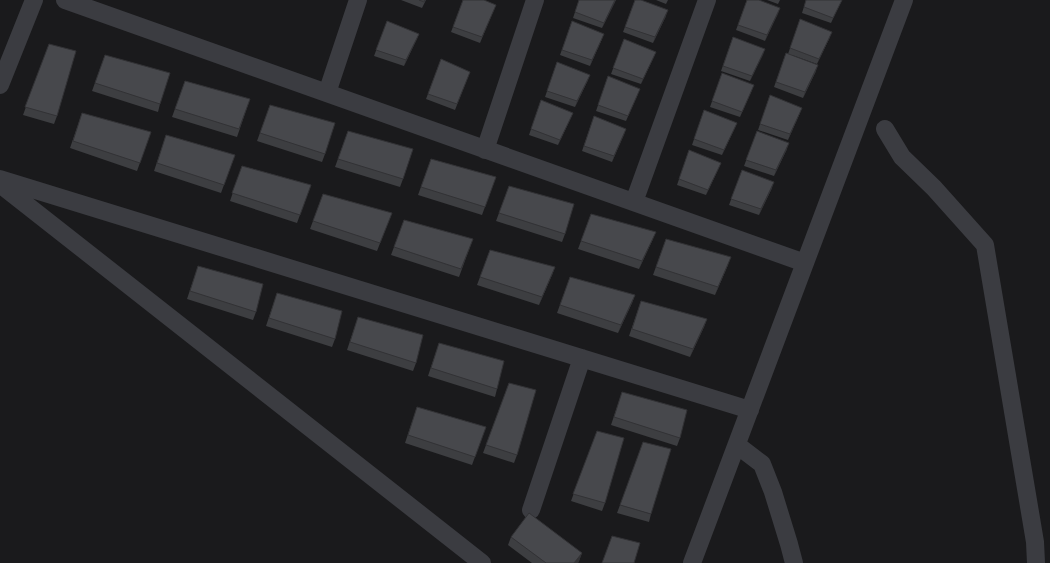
<svg xmlns="http://www.w3.org/2000/svg" width="1050" height="563" viewBox="0 0 1050 563" font-family="Quicksand,sans-serif">
<style>
.lines{fill:none;stroke-linecap:round;stroke-linejoin:round}
.street{stroke:#3b3c41;stroke-width:18}
.wall{fill:#3d3e41}
.shaded-wall{fill:#323235}
.building{fill:#47484c;stroke:#323235}
</style>
<rect width="100%" height="100%" fill="#1a1a1c"/>
<g class="lines">
<!-- street -->
<path class="street" d="M 65,0 L 805,263
M 0,85 L 34,0
M 327,93 L 358,0
M 885,129 L 902,157 L 934,188 L 985,245 L 1035,542 L 1036,563
M 485,150 L 535,0
M 0,179 L 750,410
M 0,184 L 482,563
M 634,202 L 707,0
M 737,445 L 762,464 L 773,492 L 789,544 L 794,563
M 531,510 L 582,358
M 692,563 L 904,0"/>
</g>
<!-- wall -->
<path class="wall" d="M 401,0 L 426,0 L 422,8 Z
M 463,0 L 496,5 L 480,43 L 451,32 Z
M 579,0 L 616,0 L 602,28 L 573,18 Z
M 635,0 L 666,16 L 653,43 L 623,32 Z
M 656,0 L 668,0 L 666,4 Z
M 747,0 L 780,8 L 765,41 L 736,30 Z
M 767,0 L 780,0 L 778,4 Z
M 806,0 L 842,0 L 831,23 L 802,13 Z
M 800,19 L 830,37 L 817,64 L 792,55 L 816,71 L 803,98 L 774,87 L 786,53 L 788,54 Z
M 387,21 L 419,34 L 404,66 L 374,56 Z
M 572,21 L 602,39 L 590,66 L 560,55 Z
M 733,37 L 765,49 L 750,81 L 721,71 Z
M 624,39 L 656,52 L 641,84 L 611,74 Z
M 49,44 L 57,116 L 54,124 L 23,115 Z
M 105,55 L 160,104 L 158,112 L 92,91 Z
M 441,59 L 470,72 L 455,110 L 426,99 Z
M 557,62 L 588,80 L 575,107 L 545,97 Z
M 722,73 L 752,90 L 740,117 L 710,107 Z
M 608,76 L 638,94 L 626,121 L 596,111 Z
M 185,81 L 250,99 L 237,137 L 172,117 Z
M 770,95 L 800,113 L 788,140 L 758,130 Z
M 541,100 L 573,113 L 558,145 L 529,135 Z
M 270,105 L 325,154 L 322,162 L 257,141 Z
M 704,110 L 737,123 L 722,155 L 692,145 Z
M 82,113 L 151,132 L 137,171 L 70,148 Z
M 594,116 L 626,129 L 612,162 L 582,151 Z
M 348,131 L 403,179 L 400,187 L 335,167 Z
M 757,131 L 787,149 L 774,176 L 744,166 Z
M 166,135 L 235,155 L 221,193 L 154,171 Z
M 689,150 L 721,163 L 706,195 L 677,185 Z
M 431,159 L 496,177 L 482,215 L 418,195 Z
M 242,166 L 311,185 L 297,223 L 230,201 Z
M 742,170 L 772,188 L 759,215 L 729,205 Z
M 509,186 L 565,234 L 562,242 L 496,221 Z
M 323,194 L 392,213 L 377,251 L 310,229 Z
M 591,214 L 653,239 L 639,269 L 578,249 Z
M 404,220 L 473,239 L 459,277 L 391,255 Z
M 666,239 L 728,265 L 715,295 L 653,275 Z
M 490,250 L 555,267 L 552,275 L 539,305 L 477,285 Z
M 198,266 L 256,312 L 253,320 L 187,299 Z
M 570,277 L 635,295 L 632,303 L 618,333 L 557,313 Z
M 277,293 L 335,339 L 332,347 L 266,326 Z
M 641,301 L 707,319 L 704,327 L 690,357 L 629,336 Z
M 358,317 L 416,363 L 413,371 L 347,350 Z
M 439,343 L 497,389 L 495,397 L 428,376 Z
M 509,383 L 517,455 L 514,463 L 483,453 Z
M 622,392 L 680,438 L 677,446 L 611,425 Z
M 417,407 L 486,427 L 472,465 L 405,443 Z
M 597,431 L 605,503 L 602,511 L 571,501 Z
M 620,505 L 651,514 L 649,522 L 617,513 Z
M 511,537 L 582,553 L 579,561 L 578,563 L 532,563 L 508,545 Z"/>
<!-- shaded-wall -->
<path class="shaded-wall" d="M 615,0 L 615,2 L 602,28 L 604,23 Z
M 780,8 L 778,14 L 765,41 L 767,35 Z
M 668,10 L 666,16 L 653,43 L 655,37 Z
M 832,32 L 830,37 L 817,64 L 819,59 Z
M 419,34 L 417,39 L 404,66 L 406,60 Z
M 604,34 L 602,39 L 590,66 L 592,60 Z
M 765,49 L 763,55 L 750,81 L 752,76 Z
M 656,52 L 654,57 L 641,84 L 643,79 Z
M 818,65 L 816,71 L 803,98 L 805,92 Z
M 590,75 L 588,80 L 575,107 L 577,101 Z
M 802,108 L 800,113 L 788,140 L 790,134 Z
M 573,113 L 571,118 L 558,145 L 560,140 Z
M 737,123 L 735,128 L 722,155 L 724,150 Z
M 626,129 L 624,135 L 612,162 L 614,156 Z
M 789,143 L 787,149 L 774,176 L 776,170 Z
M 721,163 L 719,168 L 706,195 L 708,190 Z
M 774,182 L 772,188 L 759,215 L 761,209 Z
M 656,232 L 653,239 L 639,269 L 642,261 Z
M 731,257 L 728,265 L 715,295 L 718,287 Z
M 555,267 L 552,275 L 539,305 L 542,297 Z
M 635,295 L 632,303 L 618,333 L 621,325 Z
M 707,319 L 704,327 L 690,357 L 693,349 Z
M 582,553 L 579,561 L 578,563 L 574,563 Z"/>
<!-- building -->
<path class="building" d="M 419,0 L 425,0 L 424,2 Z
M 463,0 L 484,0 L 496,5 L 482,37 L 453,27 Z
M 579,0 L 615,0 L 604,23 L 575,12 Z
M 635,0 L 641,0 L 668,10 L 655,37 L 625,27 Z
M 747,0 L 759,0 L 780,8 L 767,35 L 738,25 Z
M 806,0 L 842,0 L 833,18 L 804,7 Z
M 800,19 L 832,32 L 819,59 L 790,48 Z
M 387,21 L 419,34 L 406,60 L 376,50 Z
M 572,21 L 604,34 L 592,60 L 562,50 Z
M 733,37 L 765,49 L 752,76 L 723,66 Z
M 624,39 L 656,52 L 643,79 L 613,68 Z
M 49,44 L 76,51 L 57,116 L 25,107 Z
M 786,53 L 818,65 L 805,92 L 776,82 Z
M 105,55 L 170,73 L 160,104 L 95,83 Z
M 441,59 L 470,72 L 457,104 L 428,94 Z
M 557,62 L 590,75 L 577,101 L 547,91 Z
M 722,73 L 754,85 L 742,112 L 712,101 Z
M 608,76 L 640,89 L 628,116 L 598,105 Z
M 185,81 L 250,99 L 239,129 L 175,109 Z
M 770,95 L 802,108 L 790,134 L 760,124 Z
M 541,100 L 573,113 L 560,140 L 531,129 Z
M 270,105 L 335,123 L 325,154 L 260,133 Z
M 704,110 L 737,123 L 724,150 L 694,139 Z
M 82,113 L 151,132 L 140,163 L 73,141 Z
M 594,116 L 626,129 L 614,156 L 584,146 Z
M 348,131 L 413,149 L 403,179 L 338,159 Z
M 757,131 L 789,143 L 776,170 L 746,160 Z
M 166,135 L 235,155 L 224,185 L 157,163 Z
M 689,150 L 721,163 L 708,190 L 679,179 Z
M 431,159 L 496,177 L 485,207 L 421,187 Z
M 242,166 L 311,185 L 300,215 L 232,193 Z
M 742,170 L 774,182 L 761,209 L 731,199 Z
M 509,186 L 574,204 L 565,234 L 499,213 Z
M 323,194 L 392,213 L 380,243 L 313,221 Z
M 591,214 L 656,232 L 642,261 L 581,241 Z
M 404,220 L 473,239 L 461,269 L 394,247 Z
M 666,239 L 731,257 L 718,287 L 656,267 Z
M 490,250 L 555,267 L 542,297 L 480,277 Z
M 198,266 L 263,284 L 256,312 L 190,291 Z
M 570,277 L 635,295 L 621,325 L 560,305 Z
M 277,293 L 342,311 L 335,339 L 269,318 Z
M 641,301 L 707,319 L 693,349 L 632,329 Z
M 358,317 L 423,335 L 416,363 L 350,342 Z
M 439,343 L 504,361 L 497,389 L 431,368 Z
M 509,383 L 536,390 L 517,455 L 486,445 Z
M 622,392 L 687,410 L 680,438 L 614,417 Z
M 417,407 L 486,427 L 475,457 L 408,435 Z
M 597,431 L 624,438 L 605,503 L 573,494 Z
M 643,442 L 671,449 L 651,514 L 620,505 Z
M 529,513 L 582,553 L 574,563 L 546,563 L 511,537 Z
M 612,536 L 640,543 L 634,563 L 602,563 Z"/>
</svg>
